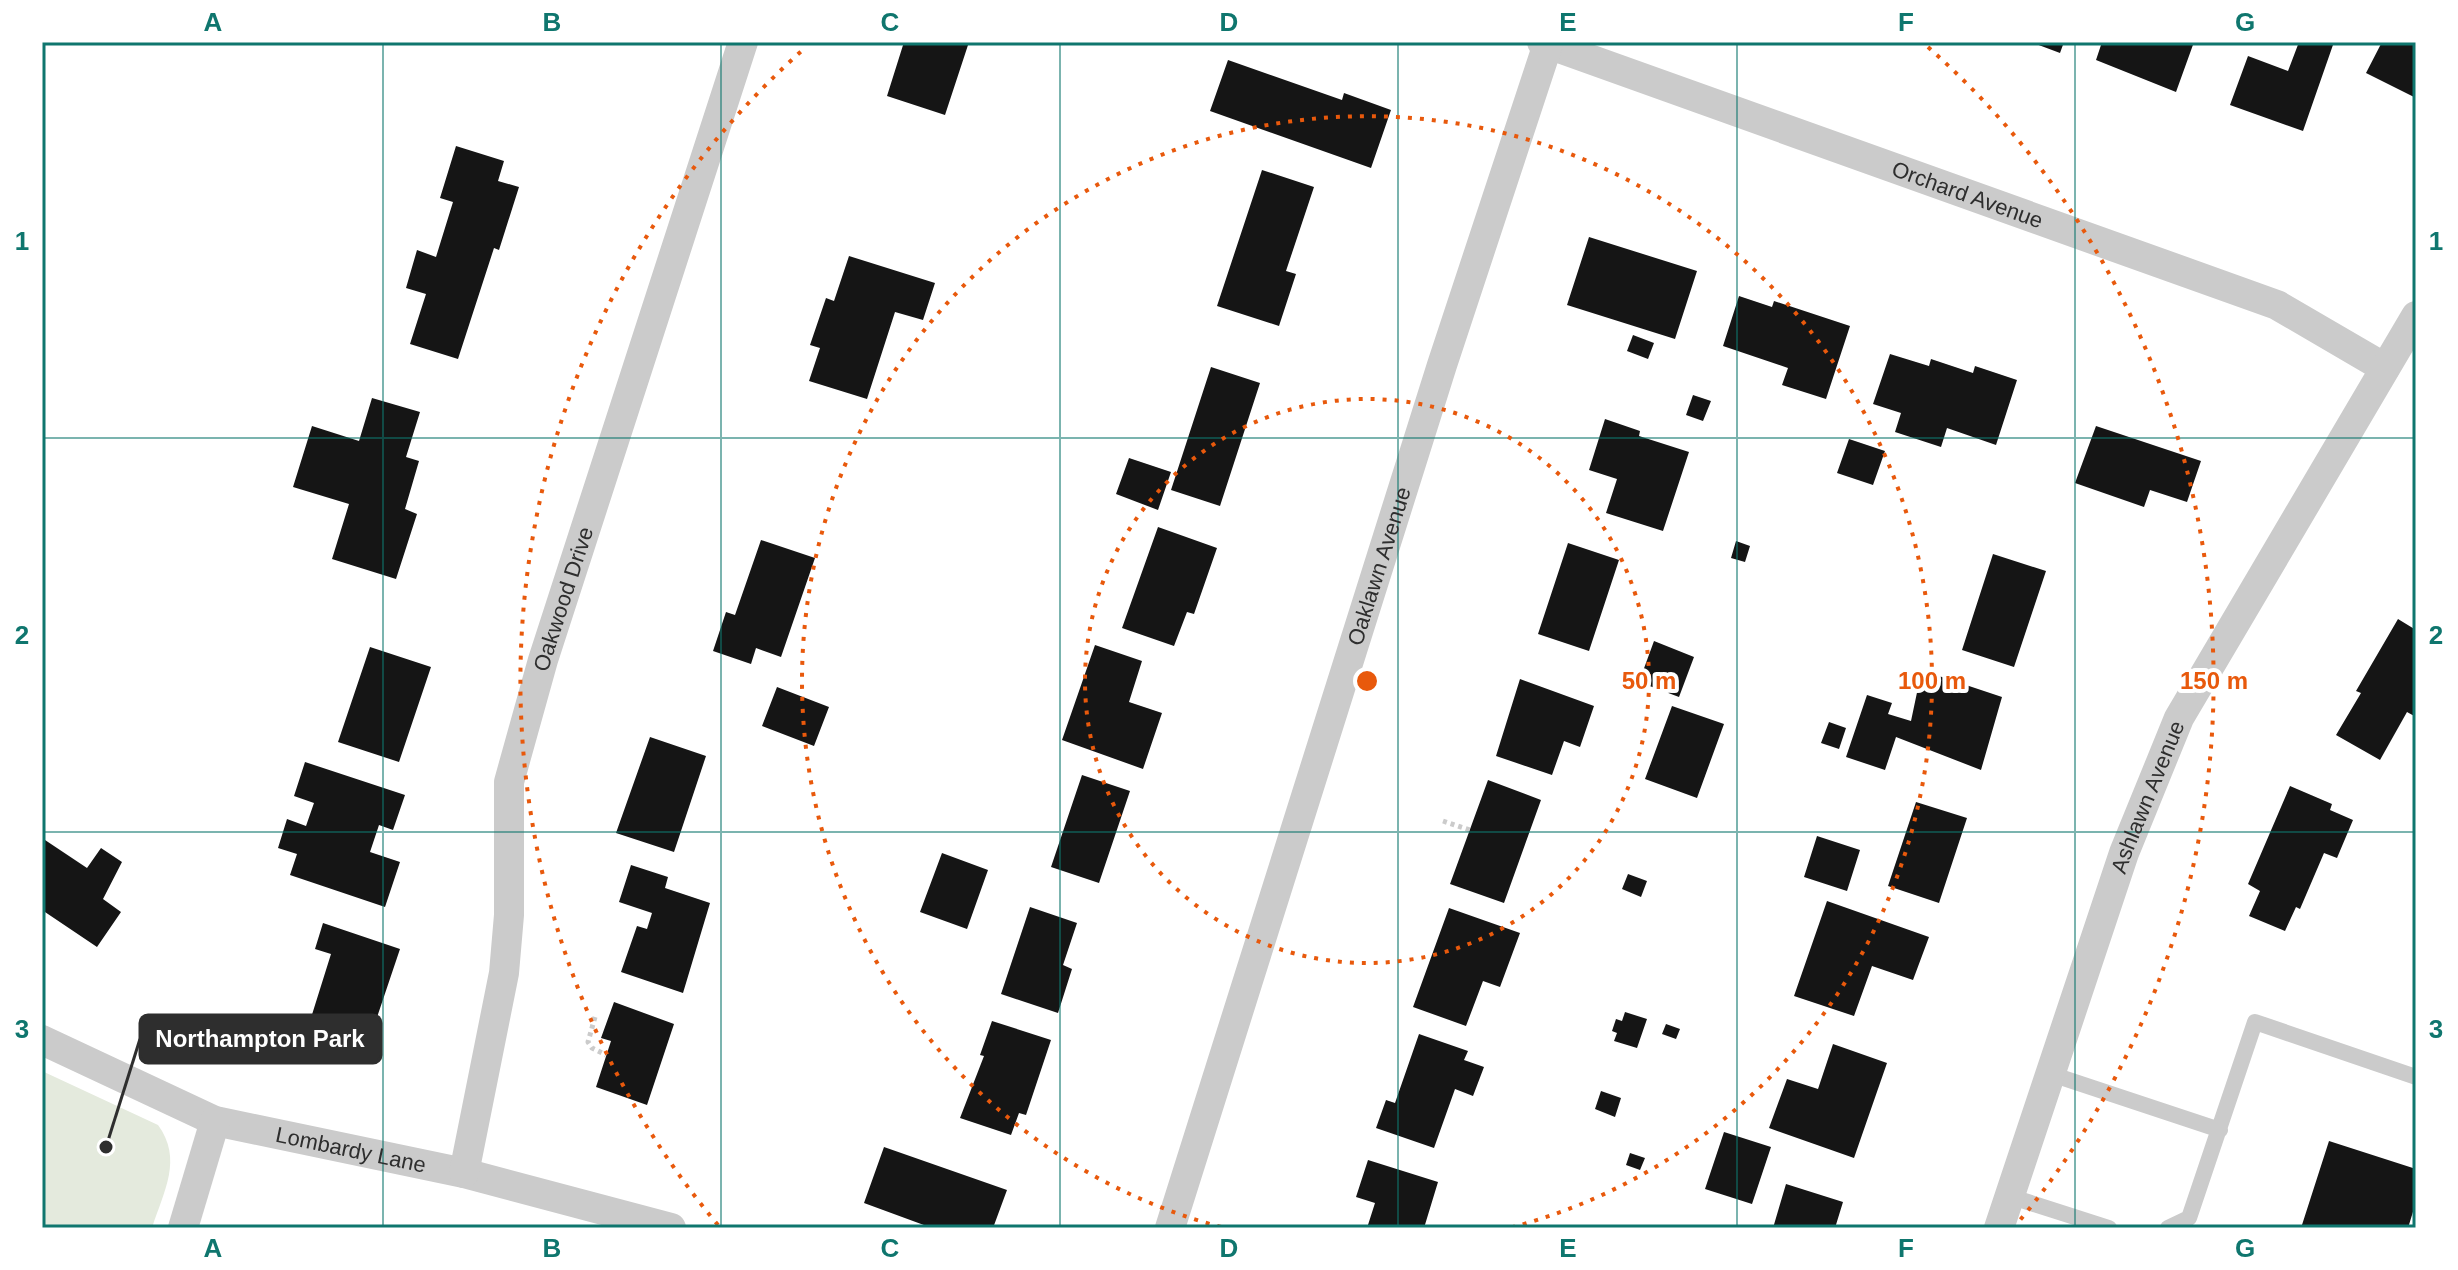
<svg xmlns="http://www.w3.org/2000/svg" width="2458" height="1270" viewBox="0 0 2458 1270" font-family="Arial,sans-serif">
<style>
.green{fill:#e4eadd}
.building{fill:#151515}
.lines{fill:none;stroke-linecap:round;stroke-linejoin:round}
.path{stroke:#cbcbcb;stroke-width:5;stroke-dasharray:4 4;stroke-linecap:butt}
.service{stroke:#cbcbcb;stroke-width:16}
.minor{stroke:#cbcbcb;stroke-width:30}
.grid{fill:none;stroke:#0f766e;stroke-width:2;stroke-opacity:0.55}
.ring{fill:none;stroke:#e8590c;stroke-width:4;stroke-dasharray:4 8}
.labels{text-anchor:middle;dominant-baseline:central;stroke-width:8;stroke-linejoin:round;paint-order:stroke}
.street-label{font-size:22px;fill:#2e2e2e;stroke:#fff}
.centre{fill:#e8590c;stroke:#fff;stroke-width:4}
.ring-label{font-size:24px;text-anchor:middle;font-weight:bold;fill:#e8590c;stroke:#fff;stroke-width:8;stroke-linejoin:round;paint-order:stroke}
.leader{fill:none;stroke:#2e2e2e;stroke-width:3}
.callout-dot{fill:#2e2e2e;stroke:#fff;stroke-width:3}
.callout{fill:#2e2e2e;stroke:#2e2e2e;stroke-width:3}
.callout-label{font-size:24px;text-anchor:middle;font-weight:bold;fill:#fff}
.neatline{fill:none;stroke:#0f766e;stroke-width:3}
.grid-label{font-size:26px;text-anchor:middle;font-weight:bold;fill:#0f766e}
</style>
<rect width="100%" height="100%" fill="#fff"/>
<!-- green -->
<path class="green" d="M 42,1071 L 158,1125 C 183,1159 164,1191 152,1228 L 42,1228 Z"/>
<!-- building -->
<path class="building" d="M 904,42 L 969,42 L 945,115 L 887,96 Z
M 2031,42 L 2064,42 L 2060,53 Z
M 2102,42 L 2194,42 L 2176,92 L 2096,60 Z
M 2299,42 L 2334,42 L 2303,131 L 2230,105 L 2248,56 L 2288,71 Z
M 2382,42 L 2416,42 L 2414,97 L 2366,73 Z
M 1228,60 L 1342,100 L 1344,93 L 1391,110 L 1371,168 L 1210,111 Z
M 456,146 L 504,161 L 498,181 L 519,187 L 499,250 L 494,248 L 458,359 L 410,344 L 426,294 L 406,288 L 417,250 L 436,257 L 453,202 L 440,198 Z
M 1262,170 L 1314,187 L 1286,271 L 1296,274 L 1279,326 L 1217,306 Z
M 1589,237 L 1697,271 L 1675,339 L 1567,305 Z
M 849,256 L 935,283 L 923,320 L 895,312 L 867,399 L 809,381 L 820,348 L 810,345 L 826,298 L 834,301 Z
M 1739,296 L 1772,307 L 1774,301 L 1850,326 L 1826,399 L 1782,385 L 1788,368 L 1723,346 Z
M 1633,335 L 1654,343 L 1648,359 L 1627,351 Z
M 1890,354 L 1929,366 L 1931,359 L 1973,373 L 1975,366 L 2017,380 L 1996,445 L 1947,428 L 1941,447 L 1895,432 L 1901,413 L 1873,404 Z
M 1211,367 L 1260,383 L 1220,506 L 1171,490 Z
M 1693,395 L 1711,401 L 1703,421 L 1686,415 Z
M 372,398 L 420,412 L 406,457 L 419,461 L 405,509 L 417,514 L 396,579 L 332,559 L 349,504 L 293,487 L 312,426 L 359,441 Z
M 1605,419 L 1640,431 L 1639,436 L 1689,452 L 1663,531 L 1606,513 L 1617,479 L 1589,470 Z
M 2096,426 L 2201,461 L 2187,502 L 2150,490 L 2144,507 L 2075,483 Z
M 1849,439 L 1885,451 L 1873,485 L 1837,473 Z
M 1129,458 L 1171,472 L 1158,510 L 1116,494 Z
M 1158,527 L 1217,548 L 1194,614 L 1187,612 L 1174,646 L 1122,628 Z
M 761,540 L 815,558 L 781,657 L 756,648 L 751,664 L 713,651 L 726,612 L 735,615 Z
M 1736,541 L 1750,546 L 1745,562 L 1731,558 Z
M 1568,543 L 1619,560 L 1589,651 L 1538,634 Z
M 1993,554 L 2046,571 L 2014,667 L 1962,650 Z
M 2398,619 L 2416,630 L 2416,717 L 2407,712 L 2380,760 L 2336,735 L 2361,693 L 2356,691 Z
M 1654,641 L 1694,657 L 1679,697 L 1639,682 Z
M 1095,645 L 1142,661 L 1129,702 L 1162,713 L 1143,769 L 1062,740 Z
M 370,647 L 431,667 L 399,762 L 338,742 Z
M 1939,676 L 2002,697 L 1981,770 L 1896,737 L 1885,770 L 1846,757 L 1867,695 L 1892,703 L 1888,714 L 1911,721 L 1919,683 L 1924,681 L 1936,685 Z
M 1520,679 L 1594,706 L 1580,747 L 1564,741 L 1552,775 L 1496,756 Z
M 777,687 L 829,707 L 814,746 L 762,726 Z
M 1672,706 L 1724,724 L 1697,798 L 1645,779 Z
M 1829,722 L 1846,728 L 1839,749 L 1821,743 Z
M 650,737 L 706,756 L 674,852 L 616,833 Z
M 305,762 L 405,795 L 393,830 L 379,825 L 370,852 L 400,862 L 385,907 L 290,875 L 297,854 L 278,848 L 287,819 L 306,826 L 314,803 L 294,796 Z
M 1082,775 L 1130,791 L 1099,883 L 1051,867 Z
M 1488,780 L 1541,800 L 1504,903 L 1450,884 Z
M 2290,786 L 2332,804 L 2330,810 L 2353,820 L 2337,858 L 2324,853 L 2300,909 L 2296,907 L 2285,931 L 2249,916 L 2260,891 L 2248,884 Z
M 1916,802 L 1967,818 L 1939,903 L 1888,886 Z
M 1817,836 L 1860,850 L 1847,891 L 1804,877 Z
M 42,838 L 87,868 L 101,848 L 122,862 L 103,899 L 121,912 L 97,947 L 42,910 Z
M 942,853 L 988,870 L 967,929 L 920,912 Z
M 631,865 L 668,877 L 665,888 L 710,903 L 683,993 L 621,972 L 637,926 L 647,929 L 652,913 L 619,902 Z
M 1628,874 L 1647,881 L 1641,897 L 1622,889 Z
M 1827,901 L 1929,937 L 1913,980 L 1872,966 L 1854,1016 L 1794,996 Z
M 1030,907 L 1077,923 L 1063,965 L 1072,969 L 1058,1013 L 1001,994 Z
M 1449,908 L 1520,933 L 1500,987 L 1483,981 L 1466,1026 L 1413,1007 Z
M 323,923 L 400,949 L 369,1041 L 310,1021 L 331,954 L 315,949 Z
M 614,1002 L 674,1024 L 647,1105 L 596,1087 L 611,1041 L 601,1038 Z
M 1625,1012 L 1647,1019 L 1637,1048 L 1614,1041 L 1617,1033 L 1612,1031 L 1616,1019 L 1622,1021 Z
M 992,1021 L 1051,1040 L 1026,1115 L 1019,1113 L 1011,1135 L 960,1118 L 984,1056 L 980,1055 Z
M 1666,1024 L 1680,1029 L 1676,1039 L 1662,1034 Z
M 1419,1034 L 1468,1051 L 1464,1060 L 1484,1067 L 1473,1096 L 1455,1089 L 1434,1148 L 1376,1128 L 1386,1100 L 1395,1103 Z
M 1833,1044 L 1887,1063 L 1854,1158 L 1769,1128 L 1787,1079 L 1818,1089 Z
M 1601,1091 L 1621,1098 L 1615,1117 L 1595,1109 Z
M 1724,1132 L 1771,1147 L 1752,1204 L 1705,1189 Z
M 2329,1141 L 2416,1169 L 2416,1202 L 2408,1228 L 2301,1228 Z
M 884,1147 L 1007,1190 L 993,1228 L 932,1228 L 864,1203 Z
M 1630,1153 L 1645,1158 L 1640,1170 L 1626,1165 Z
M 1368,1160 L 1438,1182 L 1424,1228 L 1367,1228 L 1375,1203 L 1356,1197 Z
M 1786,1184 L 1843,1202 L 1835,1228 L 1773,1228 Z"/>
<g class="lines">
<!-- path -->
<path class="path" d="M 1443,821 L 1470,830
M 595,1017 L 588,1042 L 592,1048 L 606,1055"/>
<!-- service -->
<path class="service" d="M 2048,1073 L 2220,1130
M 2009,1196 L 2109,1228
M 2168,1228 L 2189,1218 L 2255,1022 L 2416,1077"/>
<!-- minor -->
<g class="minor">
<path id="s1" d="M 1542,42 L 2277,305 L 2385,368"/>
<path id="s2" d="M 42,1040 L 215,1121 L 464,1173 L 671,1228"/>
<path id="s3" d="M 464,1173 L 504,973 L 509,915 L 509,782 L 543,660 L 743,42"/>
<path d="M 183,1228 L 215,1121"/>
<path id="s4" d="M 1170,1228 L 1442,365 L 1548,44"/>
<path id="s5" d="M 1999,1228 L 2124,853 L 2179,718 L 2416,316"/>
</g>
</g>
<!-- grid -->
<path class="grid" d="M 383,42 L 383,1228M 721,42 L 721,1228M 1060,42 L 1060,1228M 1398,42 L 1398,1228M 1737,42 L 1737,1228M 2075,42 L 2075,1228M 42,438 L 2416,438M 42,832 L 2416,832"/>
<!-- distance rings -->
<g class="ring">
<circle cx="1367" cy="681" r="282"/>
<path d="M1221 1227A565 565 0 1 1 1513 1227"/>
<path d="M718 1225A847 847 0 0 1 806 47M1928 47A847 847 0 0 1 2016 1225"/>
</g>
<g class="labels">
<!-- street labels -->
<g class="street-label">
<text stroke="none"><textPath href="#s1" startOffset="452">Orchard Avenue</textPath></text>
<text stroke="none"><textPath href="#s4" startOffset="694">Oaklawn Avenue</textPath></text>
<text stroke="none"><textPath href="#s3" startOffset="586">Oakwood Drive</textPath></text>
<text stroke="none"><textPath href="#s5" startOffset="456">Ashlawn Avenue</textPath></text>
<text stroke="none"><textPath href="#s2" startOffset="330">Lombardy Lane</textPath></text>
</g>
</g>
<circle cx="1367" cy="681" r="12" class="centre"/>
<g class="ring-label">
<text x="1649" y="689">50 m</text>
<text x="1932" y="689">100 m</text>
<text x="2214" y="689">150 m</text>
</g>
<!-- callouts -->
<path class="leader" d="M106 1147L140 1039"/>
<circle class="callout-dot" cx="106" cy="1147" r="8"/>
<rect class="callout" x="140" y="1015" width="241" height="48" rx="8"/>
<g class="callout-label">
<text x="260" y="1047">Northampton Park</text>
</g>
<!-- border -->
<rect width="2458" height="1270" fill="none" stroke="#ffffff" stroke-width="88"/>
<rect x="44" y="44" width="2370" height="1182" class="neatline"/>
<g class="grid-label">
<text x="213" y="31">A</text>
<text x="552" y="31">B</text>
<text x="890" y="31">C</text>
<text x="1229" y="31">D</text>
<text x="1568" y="31">E</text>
<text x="1906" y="31">F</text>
<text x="2245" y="31">G</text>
<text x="22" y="250">1</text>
<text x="2436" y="250">1</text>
<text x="22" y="644">2</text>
<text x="2436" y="644">2</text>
<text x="22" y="1038">3</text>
<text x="2436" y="1038">3</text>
<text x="213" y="1257">A</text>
<text x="552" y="1257">B</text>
<text x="890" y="1257">C</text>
<text x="1229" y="1257">D</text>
<text x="1568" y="1257">E</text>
<text x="1906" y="1257">F</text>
<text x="2245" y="1257">G</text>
</g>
</svg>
